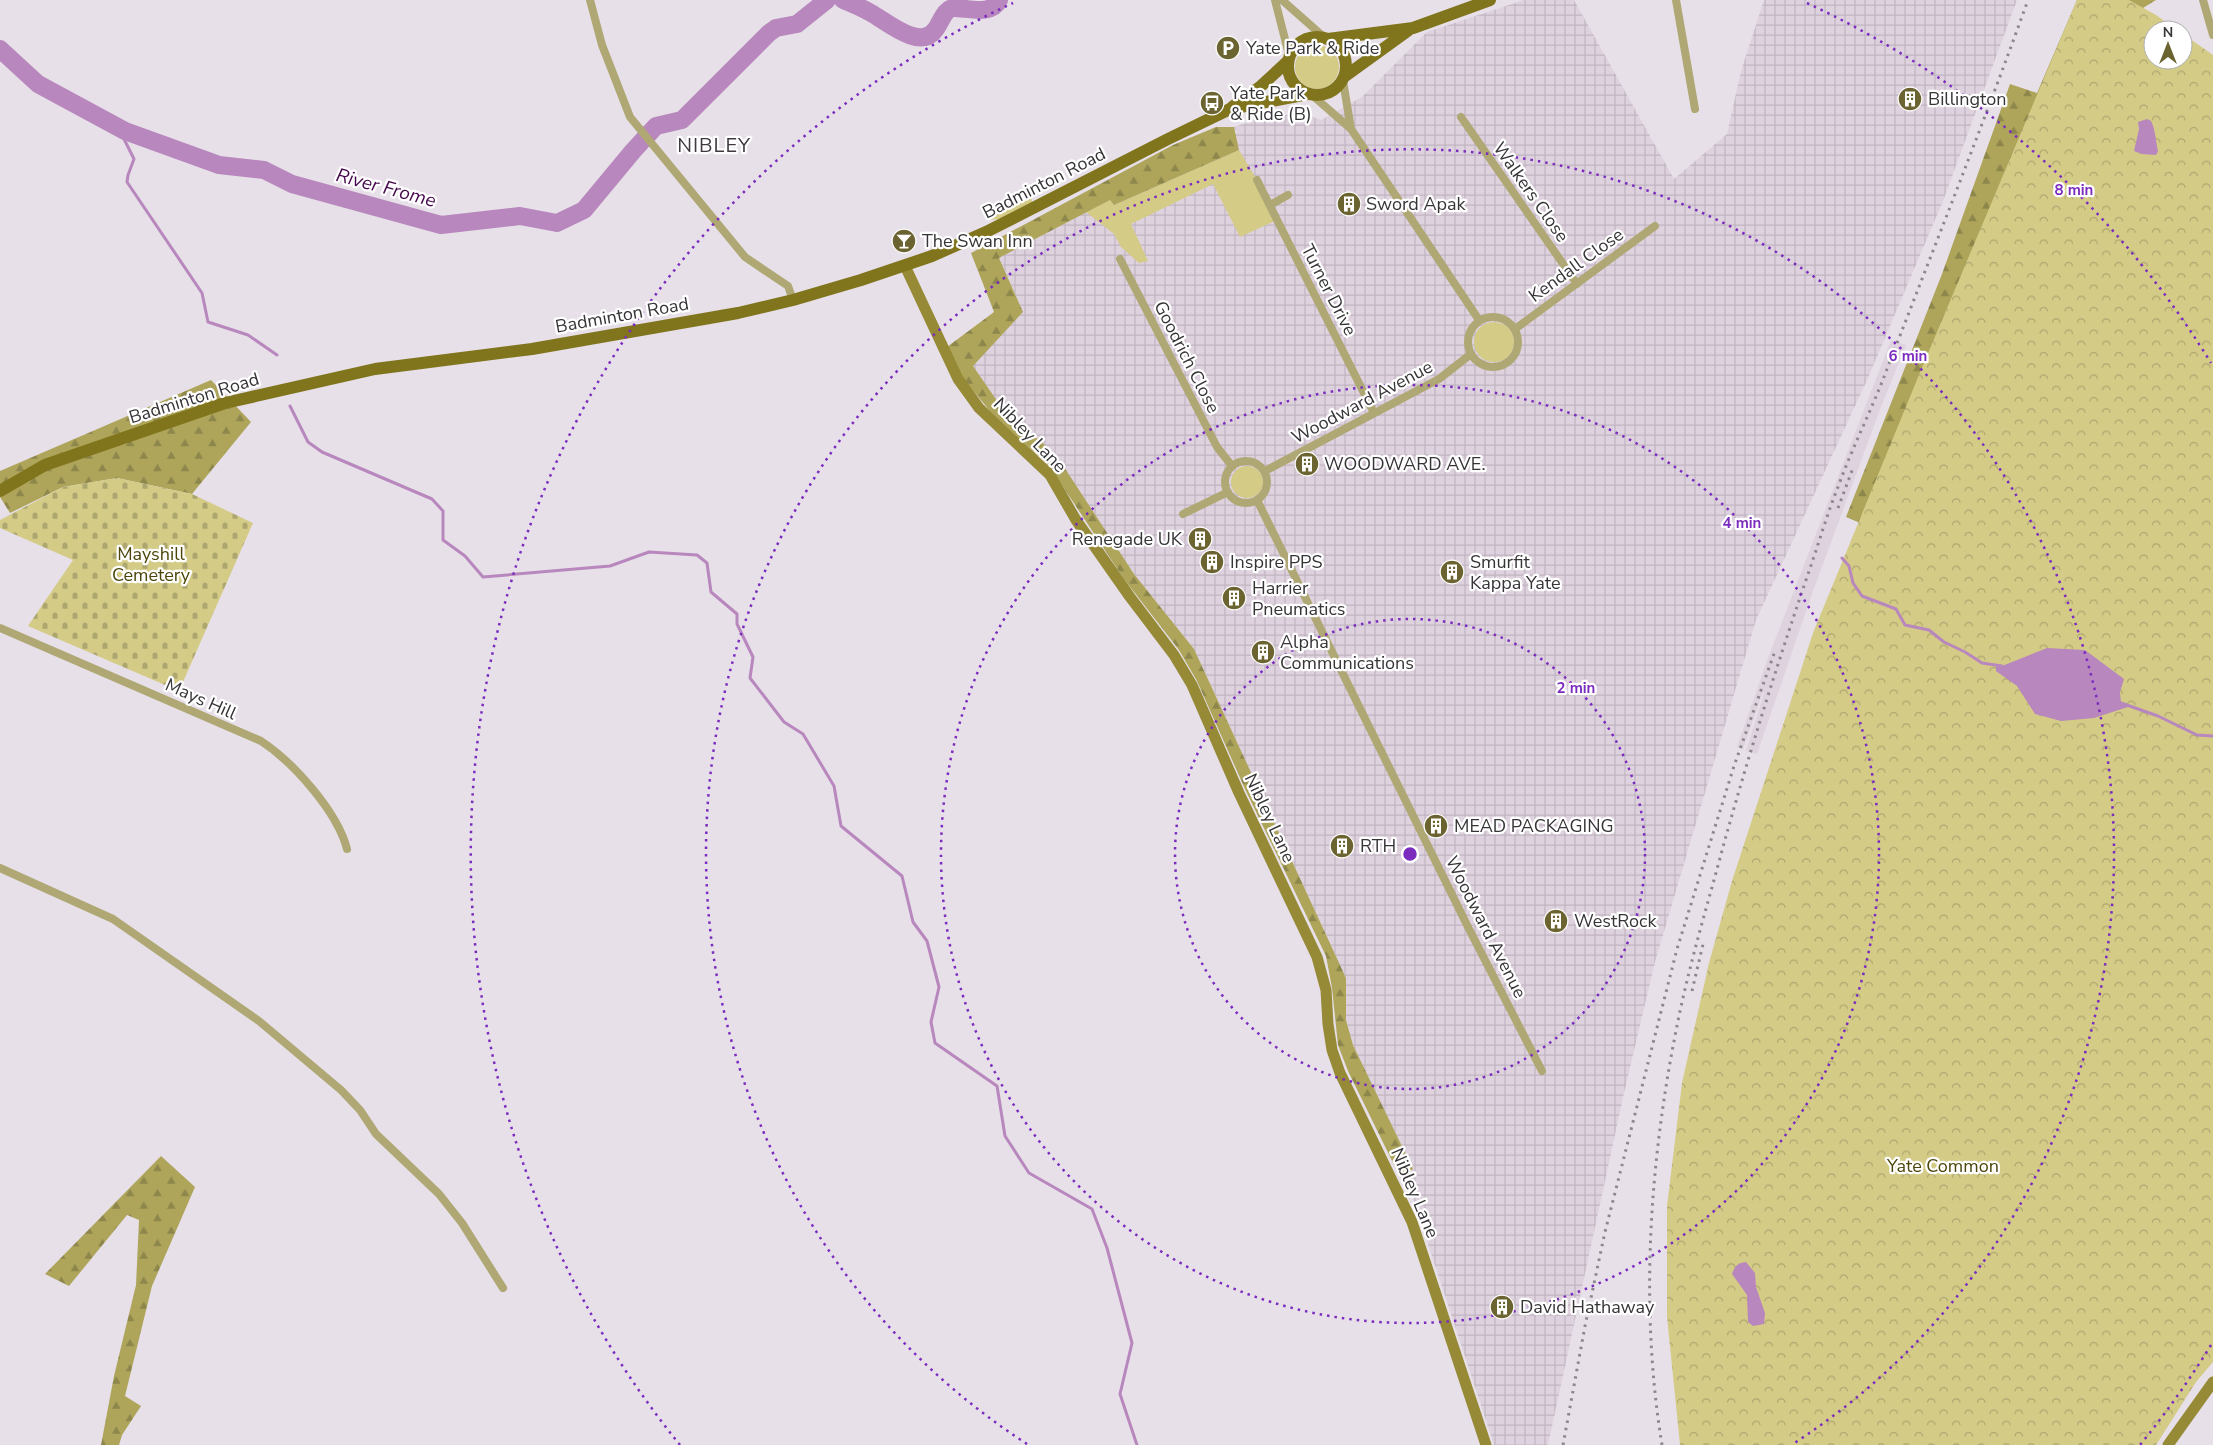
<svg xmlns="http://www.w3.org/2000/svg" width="2213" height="1445" viewBox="0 0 2213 1445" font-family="'Nunito Sans',sans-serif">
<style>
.built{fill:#dfd2df}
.industrial{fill:url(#industrial-grid)}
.grass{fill:#d4cb87}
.forest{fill:url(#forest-firs)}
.cemetery{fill:url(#cemetery-stones)}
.park{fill:url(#park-crowns)}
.water{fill:#b887bd}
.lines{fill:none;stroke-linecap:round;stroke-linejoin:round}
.stream{stroke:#b887bd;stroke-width:3}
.river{stroke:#b887bd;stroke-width:18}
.street{stroke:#afa875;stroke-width:8}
.secondary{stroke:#968a36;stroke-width:11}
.primary{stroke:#80751c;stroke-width:12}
.rail{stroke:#8c878c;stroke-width:3;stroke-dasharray:2.5 5;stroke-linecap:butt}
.ring{fill:none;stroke:#7b2cbf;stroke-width:2.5;stroke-dasharray:2.5 5}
.labels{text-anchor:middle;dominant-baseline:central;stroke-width:4.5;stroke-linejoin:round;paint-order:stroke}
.poi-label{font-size:18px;fill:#373437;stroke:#fff;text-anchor:start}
.street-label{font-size:18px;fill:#373437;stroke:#fff}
.park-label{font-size:18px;fill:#4d460b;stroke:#fff}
.water-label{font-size:19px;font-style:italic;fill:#46074d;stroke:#fff}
.quarter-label{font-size:20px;letter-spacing:1px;fill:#403a40;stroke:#fff}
.centre{fill:#7b2cbf;stroke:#fff;stroke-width:2.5}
.ring-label{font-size:15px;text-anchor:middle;font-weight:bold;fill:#7b2cbf;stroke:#fff;stroke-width:4.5;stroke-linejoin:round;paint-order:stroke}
</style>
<defs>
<pattern id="industrial-grid" width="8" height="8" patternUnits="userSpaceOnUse" patternTransform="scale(1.25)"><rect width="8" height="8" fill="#dfd2df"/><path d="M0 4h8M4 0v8" fill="none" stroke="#c0b5c0"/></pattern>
<pattern id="forest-firs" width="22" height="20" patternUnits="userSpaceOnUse" patternTransform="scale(1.25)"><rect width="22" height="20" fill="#aea55b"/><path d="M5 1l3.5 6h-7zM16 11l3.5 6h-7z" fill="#8e874c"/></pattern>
<pattern id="cemetery-stones" width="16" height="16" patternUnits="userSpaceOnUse" patternTransform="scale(1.25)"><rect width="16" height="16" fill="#d4cb87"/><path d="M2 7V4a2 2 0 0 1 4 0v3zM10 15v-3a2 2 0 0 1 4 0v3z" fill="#ada66f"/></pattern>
<pattern id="park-crowns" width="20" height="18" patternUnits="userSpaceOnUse" patternTransform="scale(1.25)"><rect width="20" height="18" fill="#d4cb87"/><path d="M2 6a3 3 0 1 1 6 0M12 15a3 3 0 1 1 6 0" fill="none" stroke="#ada66f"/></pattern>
</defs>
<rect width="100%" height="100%" fill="#e7e0e8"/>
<!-- built -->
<path class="built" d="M 1891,340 L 1906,345 L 1881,407 L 1812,594 L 1757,754 L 1746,751 L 1764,693 L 1763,692 L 1743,749 L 1737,747 L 1768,658 Z"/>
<!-- industrial -->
<path class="industrial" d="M 1524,0 L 1574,0 L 1674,179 L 1727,134 L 1741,71 L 1764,0 L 2017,0 L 1943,201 L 1868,378 L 1756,620 L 1655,962 L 1624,1093 L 1548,1445 L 1494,1445 L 1405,1174 L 1413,1169 L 1353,1045 L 1346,1020 L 1346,978 L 1194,649 L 1134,574 L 1041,441 L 1011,421 L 972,366 L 1023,312 L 999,258 L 1237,133 L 1234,127 L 1267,116 L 1305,114 L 1321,120 L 1362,97 L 1427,32 Z"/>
<!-- grass -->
<path class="grass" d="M1295 67a22 22 0 1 1 44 0a22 22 0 1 1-44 0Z
M 1239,150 L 1257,180 L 1277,220 L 1240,237 L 1213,184 L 1131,224 L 1148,261 L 1139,263 L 1121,247 L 1114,234 L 1086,212 L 1110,200 L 1114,205 Z
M 1031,195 L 1032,202 L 999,219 L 988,220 L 990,216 Z
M1474 342a20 20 0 1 1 40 0a20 20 0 1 1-40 0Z
M1231 482a16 16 0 1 1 32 0a16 16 0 1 1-32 0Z"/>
<!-- forest -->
<path class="forest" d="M 2077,0 L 2156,0 L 2143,8 L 2144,22 L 1867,526 L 1846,517 L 1942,274 L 2010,84 L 2037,93 Z
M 1216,127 L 1234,127 L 1239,150 L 1114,205 L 1110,200 L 999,258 L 1023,312 L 973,366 L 1011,421 L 1041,441 L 1062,464 L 1134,574 L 1194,649 L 1346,978 L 1346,1020 L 1353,1045 L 1413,1169 L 1405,1174 L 1398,1173 L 1348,1071 L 1338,1045 L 1332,988 L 1326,956 L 1245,789 L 1197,681 L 1179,650 L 1124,579 L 1050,467 L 990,411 L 955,369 L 947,347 L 994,312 L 971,253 L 1173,145 Z
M 211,380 L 251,422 L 192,494 L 117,478 L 63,487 L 10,513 L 0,497 L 0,471 Z
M 161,1156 L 195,1187 L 152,1286 L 125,1396 L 141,1406 L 122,1435 L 119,1445 L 101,1445 L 114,1376 L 136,1285 L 139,1220 L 127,1215 L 69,1286 L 45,1274 Z"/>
<!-- cemetery -->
<path class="cemetery" d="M 117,478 L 192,494 L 253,523 L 179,691 L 28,626 L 73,560 L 0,528 L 0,520 L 63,487 Z"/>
<!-- park -->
<path class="park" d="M 2077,0 L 2129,0 L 2156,15 L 2177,30 L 2153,30 L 2153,60 L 2183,60 L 2183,34 L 2213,55 L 2213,1362 L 2196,1382 L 2156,1445 L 1680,1445 L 1667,1317 L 1667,1206 L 1682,1083 L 1709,963 L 1732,881 L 1813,633 L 1921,370 Z"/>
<!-- water -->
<path class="water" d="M 2147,119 L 2151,121 C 2155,128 2156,142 2158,151 L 2156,155 L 2142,154 L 2134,151 L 2139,129 L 2138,122 Z
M 2047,648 L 2085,650 L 2124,679 L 2120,692 L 2121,703 L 2131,706 L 2094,718 L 2061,721 L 2035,714 L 2017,686 L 1996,671 L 1996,666 L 2002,666 Z
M 1746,1262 L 1755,1273 L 1756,1287 L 1765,1313 L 1764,1324 L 1753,1326 L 1748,1322 L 1747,1295 L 1732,1274 C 1735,1266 1737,1263 1746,1262 Z"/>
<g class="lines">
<!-- stream -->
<path class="stream" d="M 125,131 L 124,139 L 134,159 L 128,175 L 127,182 L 202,293 L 208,322 L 248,335 L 277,355
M 290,406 L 308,442 L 322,452 L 432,499 L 443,511 L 443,540 L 465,556 L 483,577 L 610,566 L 649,552 L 697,555 L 707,563 L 711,592 L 737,614 L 737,624 L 753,657 L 750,678 L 784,722 L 803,734 L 834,786 L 841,826 L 902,876 L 913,922 L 927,941 L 939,987 L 931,1022 L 935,1043 L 997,1086 L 1005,1136 L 1029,1173 L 1092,1209 L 1107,1248 L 1132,1343 L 1120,1394 L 1137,1445
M 1842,558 L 1849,566 L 1853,583 L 1862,596 L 1896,609 L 1905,625 L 1929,630 L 1944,642 L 1965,652 L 1982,663 L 2002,666
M 2121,703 L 2158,716 L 2197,735 L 2213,736"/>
<!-- river -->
<path class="river" d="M 843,0 C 853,4 862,8 871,13 C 886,21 920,51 935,30 C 941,23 944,8 954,8 C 968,8 992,16 999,0
M 0,49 L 38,84 L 125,131 L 219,165 L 264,170 L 292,184 L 441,225 L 520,216 L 557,223 L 584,210 L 633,151 L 656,126 L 682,120 L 769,33 L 776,28 L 797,24 L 827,0"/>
<!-- street -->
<path class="street" d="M 590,0 L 602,45 L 630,117 L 745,257 L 788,286 L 793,300
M 1275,0 L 1289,55
M 1282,0 L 1325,38
M 1676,0 L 1695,109
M 2203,0 L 2213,35
M 1343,81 L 1351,129
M 1312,95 L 1351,129 L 1479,320
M 1461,117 L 1577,284
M 1257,180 L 1374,413
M 1270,205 L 1288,195
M 1120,259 L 1217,447 L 1232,466
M1468 342a25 25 0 1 1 50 0a25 25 0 1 1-50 0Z
M 1515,329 L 1655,226
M1225 482a21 21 0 1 1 42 0a21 21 0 1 1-42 0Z
M 1265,471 L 1439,379 L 1471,354
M 1257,500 L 1469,929 L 1542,1071
M 1183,514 L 1228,492
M 0,628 L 261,741 C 293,762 337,811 347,849
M 0,868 L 113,919 L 259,1021 L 341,1090 L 360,1110 L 376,1134 L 439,1194 L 462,1223 L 503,1288"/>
<!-- secondary -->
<path class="secondary" d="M 905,266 L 958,379 L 979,408 L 1050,475 L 1076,520 L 1130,597 L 1174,655 L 1192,685 L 1239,793 L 1317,957 L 1326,990 L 1328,1024 L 1332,1050 L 1340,1073 L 1412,1222 L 1486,1445
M 2168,1445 L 2213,1382"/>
<!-- primary -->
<path class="primary" d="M1288 66a29 29 0 1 1 58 0a29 29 0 1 1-58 0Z
M 1328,39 L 1413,28 L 1490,0
M 1344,77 L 1409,30
M 1232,107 L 1261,86 L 1288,61
M 0,491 L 45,465 L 225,403 L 375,369 L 532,349 L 738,313 L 793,300 L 861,280 L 932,256 L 986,232 L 1168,139 L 1230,109 L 1308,94"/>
<!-- rail -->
<path class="rail" d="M 1838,508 L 1853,468
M 1692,991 L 1704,940
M 1563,1445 L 1585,1326 L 1605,1232 L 1677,949 L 1734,766 L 1775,651
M 1662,1445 C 1639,1304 1650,1155 1679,1016 C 1691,959 1708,903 1723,847 C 1748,757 1776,668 1806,580 C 1817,549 1826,517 1838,487 C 1851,451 1868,417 1882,382 C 1931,255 1982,128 2028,0"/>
</g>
<!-- distance rings -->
<g class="ring">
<circle cx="1410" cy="854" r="235"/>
<circle cx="1410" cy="854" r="469"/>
<path d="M1027 1444A704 704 0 1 1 1793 1444"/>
<path d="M2211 1345A939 939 0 0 1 2140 1445M680 1445A939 939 0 0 1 1013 3M1807 3A939 939 0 0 1 2211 363"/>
</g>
<!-- icons -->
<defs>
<g id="parking-disc" transform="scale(1.25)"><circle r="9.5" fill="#6b6431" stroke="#fff"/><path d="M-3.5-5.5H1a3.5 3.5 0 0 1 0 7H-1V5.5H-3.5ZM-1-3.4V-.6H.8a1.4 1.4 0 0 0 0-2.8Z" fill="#fff"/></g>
<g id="building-disc" transform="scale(1.25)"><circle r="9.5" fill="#6b6431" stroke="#fff"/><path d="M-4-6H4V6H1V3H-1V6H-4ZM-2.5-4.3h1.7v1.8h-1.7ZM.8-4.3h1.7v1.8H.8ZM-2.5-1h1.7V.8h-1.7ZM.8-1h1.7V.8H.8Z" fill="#fff"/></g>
<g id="bus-disc" transform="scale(1.25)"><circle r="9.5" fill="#6b6431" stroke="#fff"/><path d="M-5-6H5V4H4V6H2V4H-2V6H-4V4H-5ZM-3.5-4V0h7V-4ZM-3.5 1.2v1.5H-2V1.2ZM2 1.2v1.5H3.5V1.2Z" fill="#fff"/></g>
<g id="bar-disc" transform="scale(1.25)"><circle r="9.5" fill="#6b6431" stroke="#fff"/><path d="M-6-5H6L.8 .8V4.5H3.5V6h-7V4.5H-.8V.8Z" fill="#fff"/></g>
</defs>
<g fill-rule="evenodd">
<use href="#parking-disc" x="1228" y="48"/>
<use href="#building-disc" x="1910" y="99"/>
<use href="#bus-disc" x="1212" y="103"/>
<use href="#building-disc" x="1349" y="204"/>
<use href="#bar-disc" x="904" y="241"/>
<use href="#building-disc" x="1307" y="464"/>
<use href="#building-disc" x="1200" y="539"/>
<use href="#building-disc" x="1212" y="562"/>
<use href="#building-disc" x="1452" y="572"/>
<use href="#building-disc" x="1234" y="598"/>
<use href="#building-disc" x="1263" y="652"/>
<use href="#building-disc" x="1436" y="826"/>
<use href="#building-disc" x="1342" y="846"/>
<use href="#building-disc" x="1556" y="921"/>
<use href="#building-disc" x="1502" y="1307"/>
</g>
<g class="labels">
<!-- poi labels -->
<g class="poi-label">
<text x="1246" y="48">Yate Park &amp; Ride</text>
<text x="1230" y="93">Yate Park<tspan x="1230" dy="21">&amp; Ride (B)</tspan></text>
<text x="1928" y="99">Billington</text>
<text x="1366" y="204">Sword Apak</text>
<text x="922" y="241">The Swan Inn</text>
<text x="1324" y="464">WOODWARD AVE.</text>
<text x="1182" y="539" text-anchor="end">Renegade UK</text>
<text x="1230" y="562">Inspire PPS</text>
<text x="1470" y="562">Smurfit<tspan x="1470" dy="21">Kappa Yate</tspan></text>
<text x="1252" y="588">Harrier<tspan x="1252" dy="21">Pneumatics</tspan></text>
<text x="1280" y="642">Alpha<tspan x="1280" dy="21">Communications</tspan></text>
<text x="1454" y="826">MEAD PACKAGING</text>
<text x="1360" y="846">RTH</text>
<text x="1574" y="921">WestRock</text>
<text x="1520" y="1307">David Hathaway</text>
</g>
<!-- street labels -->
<g class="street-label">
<text transform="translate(1044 183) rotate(-27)">Badminton Road</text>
<text transform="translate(1531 192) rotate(55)">Walkers Close</text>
<text transform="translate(1576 265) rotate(-36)">Kendall Close</text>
<text transform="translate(1329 290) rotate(63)">Turner Drive</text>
<text transform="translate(622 315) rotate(-10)">Badminton Road</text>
<text transform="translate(1187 357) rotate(63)">Goodrich Close</text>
<text transform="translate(194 398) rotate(-17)">Badminton Road</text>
<text transform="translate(1362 402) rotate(-28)">Woodward Avenue</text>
<text transform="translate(1030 435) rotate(46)">Nibley Lane</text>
<text transform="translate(201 699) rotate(24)">Mays Hill</text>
<text transform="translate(1270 818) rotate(65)">Nibley Lane</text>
<text transform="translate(1486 927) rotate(63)">Woodward Avenue</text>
<text transform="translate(1415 1193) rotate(67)">Nibley Lane</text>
</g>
<!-- park labels -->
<g class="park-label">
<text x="151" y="554">Mayshill<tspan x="151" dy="21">Cemetery</tspan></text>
<text x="1943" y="1166">Yate Common</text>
</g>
<!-- water labels -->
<g class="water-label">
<text transform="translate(386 188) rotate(15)">River Frome</text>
</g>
<!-- quarter labels -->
<g class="quarter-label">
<text x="714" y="145">NIBLEY</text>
</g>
</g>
<circle cx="1410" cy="854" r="8" class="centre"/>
<g class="ring-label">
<text x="2074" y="195">8 min</text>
<text x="1908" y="361">6 min</text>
<text x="1742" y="528">4 min</text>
<text x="1576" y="693">2 min</text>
</g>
<!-- north arrow -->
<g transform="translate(2168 45)"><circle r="24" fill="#ffffff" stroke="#afaeaf"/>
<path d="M0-4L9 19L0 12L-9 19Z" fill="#6b6431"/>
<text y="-8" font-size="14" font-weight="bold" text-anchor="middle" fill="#373437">N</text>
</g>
</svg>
